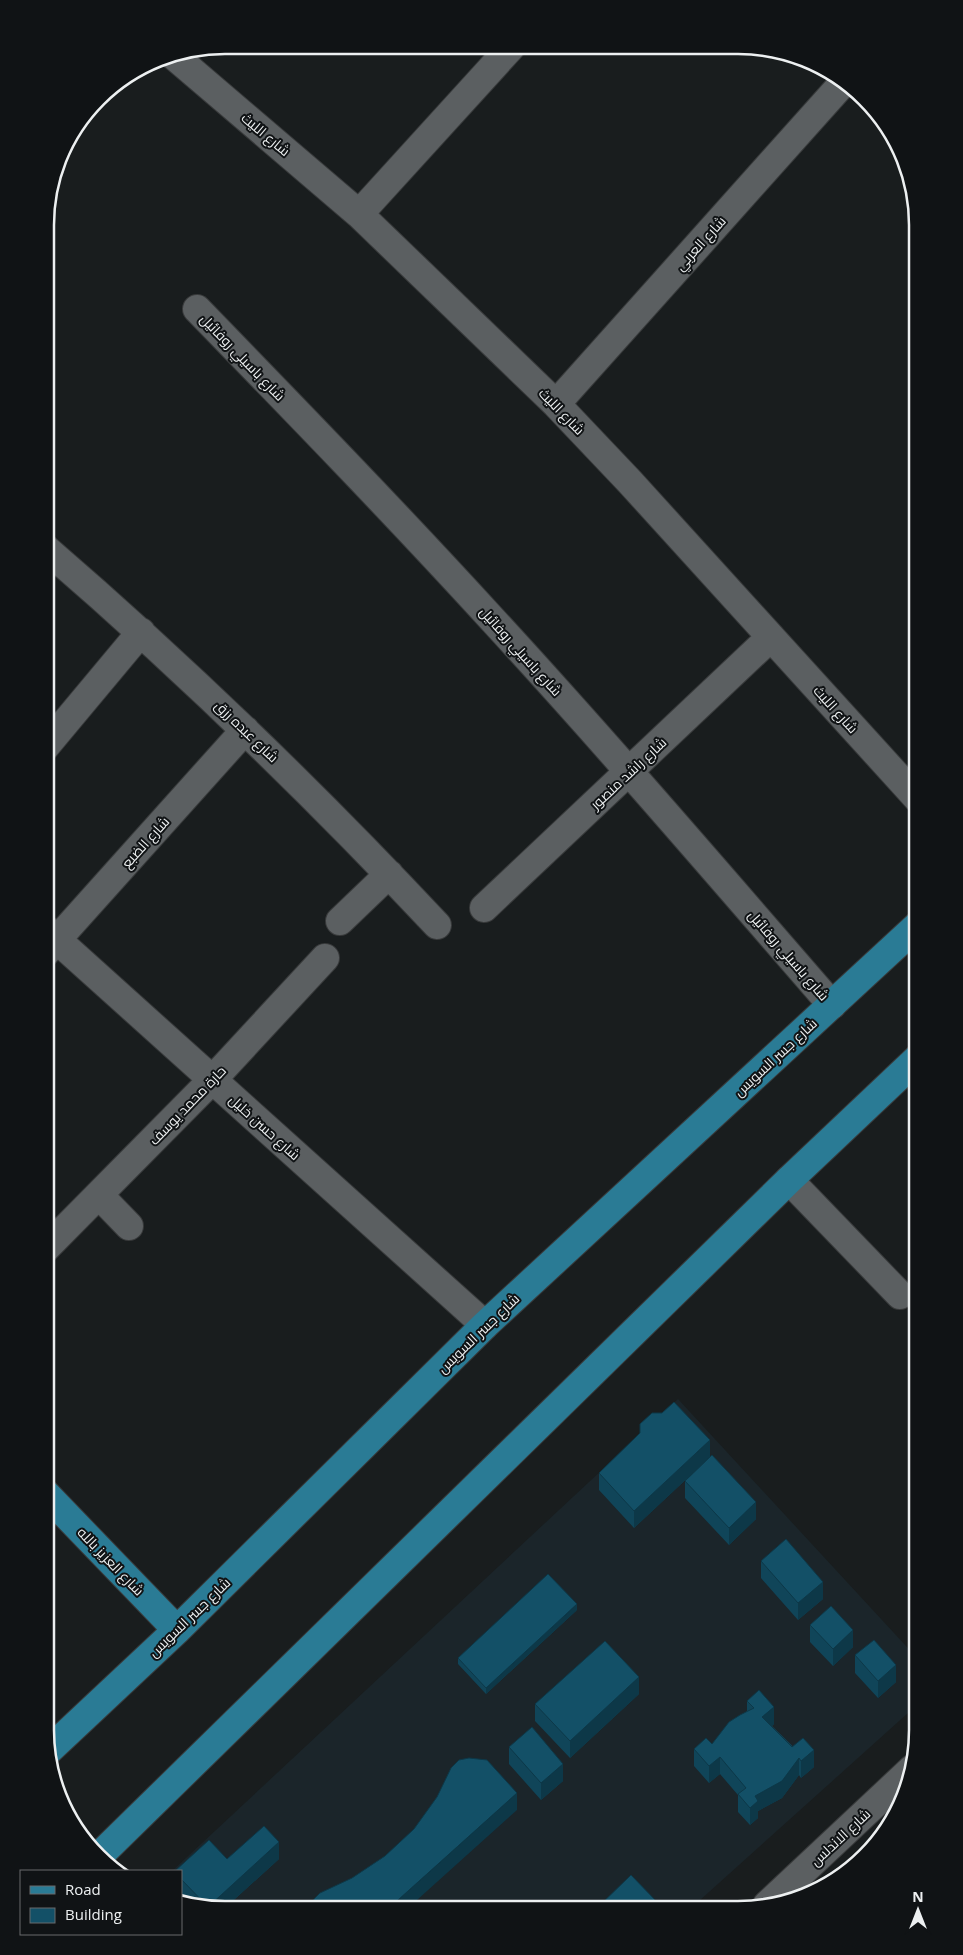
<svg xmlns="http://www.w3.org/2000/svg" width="963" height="1955" viewBox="0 0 963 1955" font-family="'Open Sans',Cairo,sans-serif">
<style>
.built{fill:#1b252a}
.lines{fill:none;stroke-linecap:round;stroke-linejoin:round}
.minor-casing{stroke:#383a3b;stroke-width:30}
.major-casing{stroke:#383a3b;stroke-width:30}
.minor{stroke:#5b5f61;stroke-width:28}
.major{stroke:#2a7b95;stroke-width:28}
.wall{fill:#104559}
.shaded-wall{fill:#0d3848}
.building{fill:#135067;stroke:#0d3848}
.labels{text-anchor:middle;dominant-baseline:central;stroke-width:4;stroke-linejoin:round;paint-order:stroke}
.street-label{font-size:14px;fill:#edf0f1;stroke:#101315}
.rim{fill:none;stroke:#edf0f1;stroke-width:2.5}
</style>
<rect width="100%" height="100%" fill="#191d1e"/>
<!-- built -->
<path class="built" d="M 678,1399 L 918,1659 L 918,1704 L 689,1910 L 201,1908 L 181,1902 L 181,1871 L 172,1871 Z"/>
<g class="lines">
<!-- minor casing -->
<g class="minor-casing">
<path id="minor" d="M 173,55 L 359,214 L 556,404 L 630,482 L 918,799
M 359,214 L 511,47
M 197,309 C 296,411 395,513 491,618 C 607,744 719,875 832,1005
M 556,404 L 843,83
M 45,548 C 183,667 313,793 437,925
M 45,747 L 141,632
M 484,908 L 771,637
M 340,921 L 389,874
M 45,929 L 485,1325
M 45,953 L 245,730
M 789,1180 L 900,1295
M 99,1195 L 129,1226
M 45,1249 L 213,1079 L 325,958
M 767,1905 L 912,1769"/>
</g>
<!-- major casing -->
<g class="major-casing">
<path id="major" d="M 45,1493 L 177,1630
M 48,1751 L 177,1630 L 485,1325 L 918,925
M 100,1855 L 789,1180 L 918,1058"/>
</g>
<!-- minor -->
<use href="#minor" class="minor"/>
<!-- major -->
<use href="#major" class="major"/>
</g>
<!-- wall -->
<path class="wall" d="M 710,1457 L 634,1528 L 599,1490 L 599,1473 Z
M 685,1481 L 756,1519 L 729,1545 L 685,1498 Z
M 761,1561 L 823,1599 L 798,1620 L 761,1578 Z
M 577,1610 L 486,1694 L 458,1664 L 458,1658 Z
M 810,1625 L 853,1647 L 833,1666 L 810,1642 Z
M 855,1655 L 896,1682 L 878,1698 L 855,1673 Z
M 639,1694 L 570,1758 L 535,1721 L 535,1704 Z
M 747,1701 L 774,1724 L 772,1726 L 814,1767 L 801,1778 L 799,1775 L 782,1798 L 758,1811 L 758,1818 L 750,1825 L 738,1812 L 738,1795 L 720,1774 L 709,1783 L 694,1766 L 694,1749 L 712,1744 L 747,1711 Z
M 509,1747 L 563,1781 L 541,1800 L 509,1764 Z
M 227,1859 L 279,1859 L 225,1908 L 201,1908 L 190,1905 L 181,1896 L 181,1871 Z"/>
<!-- shaded-wall -->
<path class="shaded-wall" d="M 710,1440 L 710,1457 L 634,1528 L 634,1511 Z
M 756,1502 L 756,1519 L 729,1545 L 729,1528 Z
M 823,1582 L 823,1599 L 798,1620 L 798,1603 Z
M 577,1604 L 577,1610 L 486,1694 L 486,1688 Z
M 853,1630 L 853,1647 L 833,1666 L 833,1649 Z
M 896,1665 L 896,1682 L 878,1698 L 878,1681 Z
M 639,1677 L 639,1694 L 570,1758 L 570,1741 Z
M 774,1707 L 774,1724 L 762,1734 L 762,1717 Z
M 814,1750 L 814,1767 L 801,1778 L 801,1761 Z
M 720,1757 L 720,1774 L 709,1783 L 709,1766 Z
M 799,1758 L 799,1775 L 782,1798 L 758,1811 L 758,1818 L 750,1825 L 750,1808 L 755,1796 Z
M 563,1764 L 563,1781 L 541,1800 L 541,1783 Z
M 517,1793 L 517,1810 L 407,1909 L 388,1909 Z
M 279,1842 L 279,1859 L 225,1908 L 208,1908 L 208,1907 Z
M 658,1903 L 658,1910 L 650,1910 Z"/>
<!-- building -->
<path class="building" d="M 674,1402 L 710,1440 L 634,1511 L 599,1473 L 640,1433 L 640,1424 L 652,1413 L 662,1413 Z
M 712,1455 L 756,1502 L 729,1528 L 685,1481 Z
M 786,1539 L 823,1582 L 798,1603 L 761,1561 Z
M 548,1574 L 577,1604 L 486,1688 L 458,1658 Z
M 831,1606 L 853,1630 L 833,1649 L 810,1625 Z
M 874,1640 L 896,1665 L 878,1681 L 855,1655 Z
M 605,1641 L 639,1677 L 570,1741 L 535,1704 Z
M 759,1690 L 774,1707 L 762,1717 L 792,1747 L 803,1738 L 814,1750 L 801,1761 L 799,1758 L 782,1781 L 755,1796 L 758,1801 L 750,1808 L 738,1794 L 746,1788 L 720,1757 L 709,1766 L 694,1749 L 706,1738 L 712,1744 L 729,1722 L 740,1715 L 754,1708 L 747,1701 Z
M 532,1727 L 563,1764 L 541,1783 L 509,1747 Z
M 469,1758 L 487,1760 L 517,1793 L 388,1909 L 310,1909 L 314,1899 L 320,1893 L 352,1878 L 385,1856 L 414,1829 L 437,1797 L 451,1768 L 459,1760 Z
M 264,1826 L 279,1842 L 208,1907 L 181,1879 L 181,1871 L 175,1871 L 209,1840 L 227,1859 Z
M 631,1875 L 658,1903 L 650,1910 L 596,1910 L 596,1909 Z"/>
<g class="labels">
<!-- street labels -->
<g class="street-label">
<text transform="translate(266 134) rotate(40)">شارع الليث</text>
<text transform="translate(700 243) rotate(-48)">شارع العربي</text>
<text transform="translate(243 357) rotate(46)">شارع باسيلي روفائيل</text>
<text transform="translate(562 411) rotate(46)">شارع الليث</text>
<text transform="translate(521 651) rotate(48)">شارع باسيلي روفائيل</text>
<text transform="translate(836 709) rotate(48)">شارع الليث</text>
<text transform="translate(247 731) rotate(44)">شارع عبده رزق</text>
<text transform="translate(628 773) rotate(-43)">شارع راشد منصور</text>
<text transform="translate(145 842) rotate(-48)">شارع الضبع</text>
<text transform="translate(789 955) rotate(49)">شارع باسيلي روفائيل</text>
<text transform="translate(775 1057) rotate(-43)">شارع جسر السويس</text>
<text transform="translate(187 1105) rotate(-46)">حارة محمد يوسف</text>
<text transform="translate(265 1127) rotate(42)">شارع حسن خليل</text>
<text transform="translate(478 1333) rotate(-44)">شارع جسر السويس</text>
<text transform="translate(111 1561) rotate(46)">شارع العزيز بالله</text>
<text transform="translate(189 1617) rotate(-44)">شارع جسر السويس</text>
<text transform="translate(840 1837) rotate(-43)">شارع الاندلس</text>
</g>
</g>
<!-- crop -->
<path d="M0 0H963V1955H0ZM225 54H738A171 171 0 0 1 909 225V1730A171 171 0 0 1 738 1901H225A171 171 0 0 1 54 1730V225A171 171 0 0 1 225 54Z" fill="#101315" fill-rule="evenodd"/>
<path class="rim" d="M225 54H738A171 171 0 0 1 909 225V1730A171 171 0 0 1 738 1901H225A171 171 0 0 1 54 1730V225A171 171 0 0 1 225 54Z"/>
<!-- legend -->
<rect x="20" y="1870" width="162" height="65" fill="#101315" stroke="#686b6d"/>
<rect x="30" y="1886" width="25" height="8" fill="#2a7b95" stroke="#686b6d"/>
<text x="65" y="1895" font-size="15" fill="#edf0f1">Road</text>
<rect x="30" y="1908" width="25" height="15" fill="#135067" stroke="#686b6d"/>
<text x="65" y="1920" font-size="15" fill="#edf0f1">Building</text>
<!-- north arrow -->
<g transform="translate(918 1910)" stroke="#101315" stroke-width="4" paint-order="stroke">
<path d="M0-4L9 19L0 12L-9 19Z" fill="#edf0f1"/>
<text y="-8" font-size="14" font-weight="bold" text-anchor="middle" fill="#edf0f1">N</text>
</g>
</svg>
